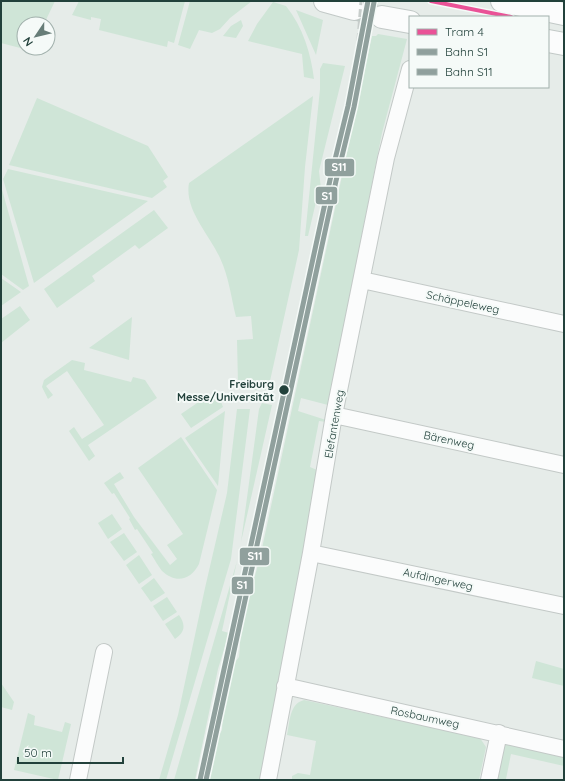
<svg xmlns="http://www.w3.org/2000/svg" width="565" height="781" viewBox="0 0 565 781" font-family="Quicksand,sans-serif">
<style>
.green{fill:#cfe5d7}
.lines{fill:none;stroke-linecap:round;stroke-linejoin:round}
.secondary-tunnel{stroke:#bfcac6;stroke-width:22;stroke-dasharray:22 11;stroke-linecap:butt}
.minor-casing{stroke:#c3c9c7;stroke-width:18}
.secondary-casing{stroke:#c2c9c7;stroke-width:24}
.minor{stroke:#fbfcfc;stroke-width:16}
.secondary{stroke:#fbfcfc;stroke-width:22}
.rail{stroke:#c7cdcb;stroke-width:3;stroke-dasharray:8 4;stroke-linecap:butt}
.rail-1-casing{stroke:#f5faf8;stroke-width:8}
.rail-2-casing{stroke:#f5faf8;stroke-width:8}
.rail-1{stroke:#90a09d;stroke-width:5}
.rail-2{stroke:#90a09d;stroke-width:5}
.tram-1-casing{stroke:#f5faf8;stroke-width:7}
.tram-1{stroke:#ea5297;stroke-width:4}
.stop-dot{fill:#22413b;stroke:#f5faf8;stroke-width:1.5}
.labels{text-anchor:middle;dominant-baseline:central;stroke-width:4;stroke-linejoin:round;paint-order:stroke}
.street-label{font-size:11px;fill:#22413b;stroke:#f5faf8}
.stop-label{font-size:11px;font-weight:bold;fill:#22413b;stroke:#f5faf8;text-anchor:end}
.line-badge{stroke:#f5faf8;stroke-width:1.5}
.badge-label{font-size:11px;text-anchor:middle;font-weight:bold;fill:#fff}
</style>
<rect width="100%" height="100%" fill="#e6ece9"/>
<!-- green -->
<path class="green" d="M 1,1 L 55,1 L 44,24 L 24,24 L 24,48 L 33,48 L 32,51 L 1,43 Z
M 79,1 L 185,1 L 174,43 L 168,41 L 167,47 L 99,30 L 101,19 L 91,17 L 91,20 L 72,15 Z
M 190,1 L 252,1 L 230,18 L 220,29 L 212,33 L 199,30 L 190,49 L 178,45 Z
M 273,2 L 286,6 C 303,27 311,54 314,79 L 304,77 L 302,54 L 248,41 L 257,24 Z
M 296,10 L 323,20 L 316,55 Z
M 241,20 L 243,26 L 236,38 L 223,36 L 231,26 Z
M 378,34 L 407,39 L 382,133 L 328,405 L 301,398 L 298,411 L 326,420 L 326,422 L 319,421 L 310,467 L 317,470 L 264,780 L 209,780 L 216,740 L 222,730 L 223,709 L 232,666 L 239,657 L 240,647 L 239,636 L 261,553 L 372,36 L 376,36 Z
M 323,63 L 345,66 L 319,171 L 321,189 L 319,189 L 308,236 L 305,236 L 320,89 L 320,69 Z
M 313,96 L 305,167 L 299,250 L 268,390 L 253,390 L 244,388 L 238,384 L 237,340 L 253,339 L 251,316 L 236,317 C 231,297 229,277 220,258 C 210,235 184,210 189,183 Z
M 37,98 L 148,146 L 168,177 L 163,181 L 167,187 L 152,198 L 9,165 Z
M 8,169 L 148,201 L 34,283 L 3,179 Z
M 1,186 L 29,286 L 23,290 L 1,274 Z
M 154,210 L 168,228 L 139,249 L 135,245 L 92,276 L 95,281 L 57,308 L 44,289 Z
M 1,278 L 21,292 L 1,306 Z
M 20,306 L 30,320 L 1,343 L 1,319 Z
M 132,317 L 129,360 L 89,348 Z
M 72,360 L 85,363 L 84,370 L 131,382 L 133,377 L 145,380 L 157,398 L 88,445 L 95,456 L 89,461 L 69,431 L 74,427 L 82,439 L 104,425 L 67,371 L 46,386 L 53,395 L 48,399 L 42,387 L 44,380 Z
M 209,395 L 220,399 L 223,407 L 191,428 L 181,414 Z
M 262,403 L 272,405 L 241,542 L 259,409 Z
M 237,409 L 250,409 L 231,559 L 166,780 L 159,780 L 178,715 L 205,588 L 227,493 Z
M 225,411 L 218,486 L 185,438 Z
M 181,437 L 217,490 L 199,564 C 191,580 176,584 162,571 C 158,566 155,560 151,554 L 153,553 L 137,529 L 135,530 L 129,519 L 130,518 L 114,493 L 112,494 L 104,483 L 120,472 L 124,478 L 114,484 L 134,517 L 170,565 L 177,559 L 167,545 L 183,534 L 138,468 Z
M 112,514 L 122,529 L 108,539 L 98,523 Z
M 124,533 L 137,552 L 124,561 L 110,542 Z
M 139,555 L 152,575 L 139,584 L 126,565 Z
M 237,561 L 222,631 L 229,633 L 218,669 L 195,780 L 174,780 Z
M 154,578 L 165,593 L 151,602 L 141,588 Z
M 167,597 L 177,612 L 163,621 L 153,606 Z
M 179,615 C 186,625 185,632 175,639 L 165,624 Z
M 536,661 L 564,669 L 564,686 L 532,678 Z
M 1,683 L 14,702 L 12,710 L 1,707 Z
M 304,700 L 480,738 L 486,747 L 479,780 L 292,780 L 292,776 L 298,773 L 310,775 L 316,741 L 287,735 C 290,722 289,704 304,700 Z
M 28,713 L 35,716 L 34,725 L 62,732 L 65,722 L 71,724 L 58,780 L 14,770 Z
M 503,743 L 564,757 L 564,766 L 511,754 L 506,779 L 509,780 L 495,780 Z"/>
<g class="lines">
<!-- secondary-tunnel -->
<path class="secondary-tunnel" d="M 354,9 L 382,17"/>
<!-- minor casing -->
<g class="minor-casing">
<path id="minor" d="M 362,280 L 564,324
M 334,415 L 564,465
M 311,553 L 564,606
M 285,686 L 564,749
M 78,780 L 104,652
M 268,780 L 311,553 L 334,415 L 386,158 L 410,69
M 489,780 L 499,733"/>
</g>
<!-- secondary casing -->
<g class="secondary-casing">
<path id="secondary" d="M 325,1 L 354,9
M 502,1 L 564,14
M 382,17 L 410,22
M 548,41 L 564,44"/>
</g>
<!-- minor -->
<use href="#minor" class="minor"/>
<!-- secondary -->
<use href="#secondary" class="secondary"/>
<!-- rail -->
<path class="rail" d="M 357,53 L 361,1"/>
<!-- rail-1 casing -->
<g class="rail-1-casing">
<path id="rail-1" d="M 200,780 L 330,180 L 348,106 L 368,1"/>
</g>
<!-- rail-2 casing -->
<g class="rail-2-casing">
<path id="rail-2" d="M 206,780 L 336,181 L 354,107 L 374,2"/>
</g>
<!-- rail-1 -->
<use href="#rail-1" class="rail-1"/>
<!-- rail-2 -->
<use href="#rail-2" class="rail-2"/>
<!-- tram-1 casing -->
<g class="tram-1-casing">
<path id="tram-1" d="M 431,1 L 511,17"/>
</g>
<!-- tram-1 -->
<use href="#tram-1" class="tram-1"/>
</g>
<!-- markers -->
<circle class="stop-dot" cx="284" cy="390" r="5.5"/>
<g class="labels">
<!-- street labels -->
<g class="street-label">
<text transform="translate(463 302) rotate(12)">Schäppeleweg</text>
<text transform="translate(334 424) rotate(-80)">Elefantenweg</text>
<text transform="translate(449 440) rotate(12)">Bärenweg</text>
<text transform="translate(438 579) rotate(12)">Aufdingerweg</text>
<text transform="translate(425 717) rotate(12)">Rosbaumweg</text>
</g>
<!-- stop labels -->
<g class="stop-label">
<text x="274" y="384">Freiburg<tspan x="274" dy="13">Messe/Universität</tspan></text>
</g>
</g>
<g class="line-badge">
<rect x="324" y="158" width="31" height="19" rx="4" fill="#90a09d"/>
<rect x="315" y="186" width="23" height="19" rx="4" fill="#90a09d"/>
<rect x="239" y="547" width="31" height="19" rx="4" fill="#90a09d"/>
<rect x="231" y="576" width="23" height="19" rx="4" fill="#90a09d"/>
</g>
<g class="badge-label">
<text x="339" y="171">S11</text>
<text x="327" y="200">S1</text>
<text x="255" y="560">S11</text>
<text x="242" y="589">S1</text>
</g>
<!-- border -->
<rect width="565" height="781" fill="none" stroke="#22413b" stroke-width="4"/>
<!-- legend -->
<rect x="409" y="16" width="140" height="72" fill="#f5faf8" stroke="#a1b0ac"/>
<rect x="417" y="29" width="20" height="6" fill="#ea5297" stroke="#a1b0ac"/>
<text x="445" y="36" font-size="12" fill="#22413b">Tram 4</text>
<rect x="417" y="49" width="20" height="6" fill="#90a09d" stroke="#a1b0ac"/>
<text x="445" y="56" font-size="12" fill="#22413b">Bahn S1</text>
<rect x="417" y="69" width="20" height="6" fill="#90a09d" stroke="#a1b0ac"/>
<text x="445" y="76" font-size="12" fill="#22413b">Bahn S11</text>
<!-- north arrow -->
<g transform="translate(36 36) rotate(235)"><circle r="19" fill="#f5faf8" stroke="#a1b0ac"/>
<path d="M0-3L7 15L0 10L-7 15Z" fill="#677d78"/>
<text y="-6" font-size="11" font-weight="bold" text-anchor="middle" fill="#22413b">N</text>
</g>
<!-- scale -->
<path d="M18 757v6h105v-6" fill="none" stroke="#22413b" stroke-width="2"/>
<text x="24" y="757" font-size="12" fill="#22413b" stroke="#f5faf8" stroke-width="3" paint-order="stroke">50 m</text>
</svg>
